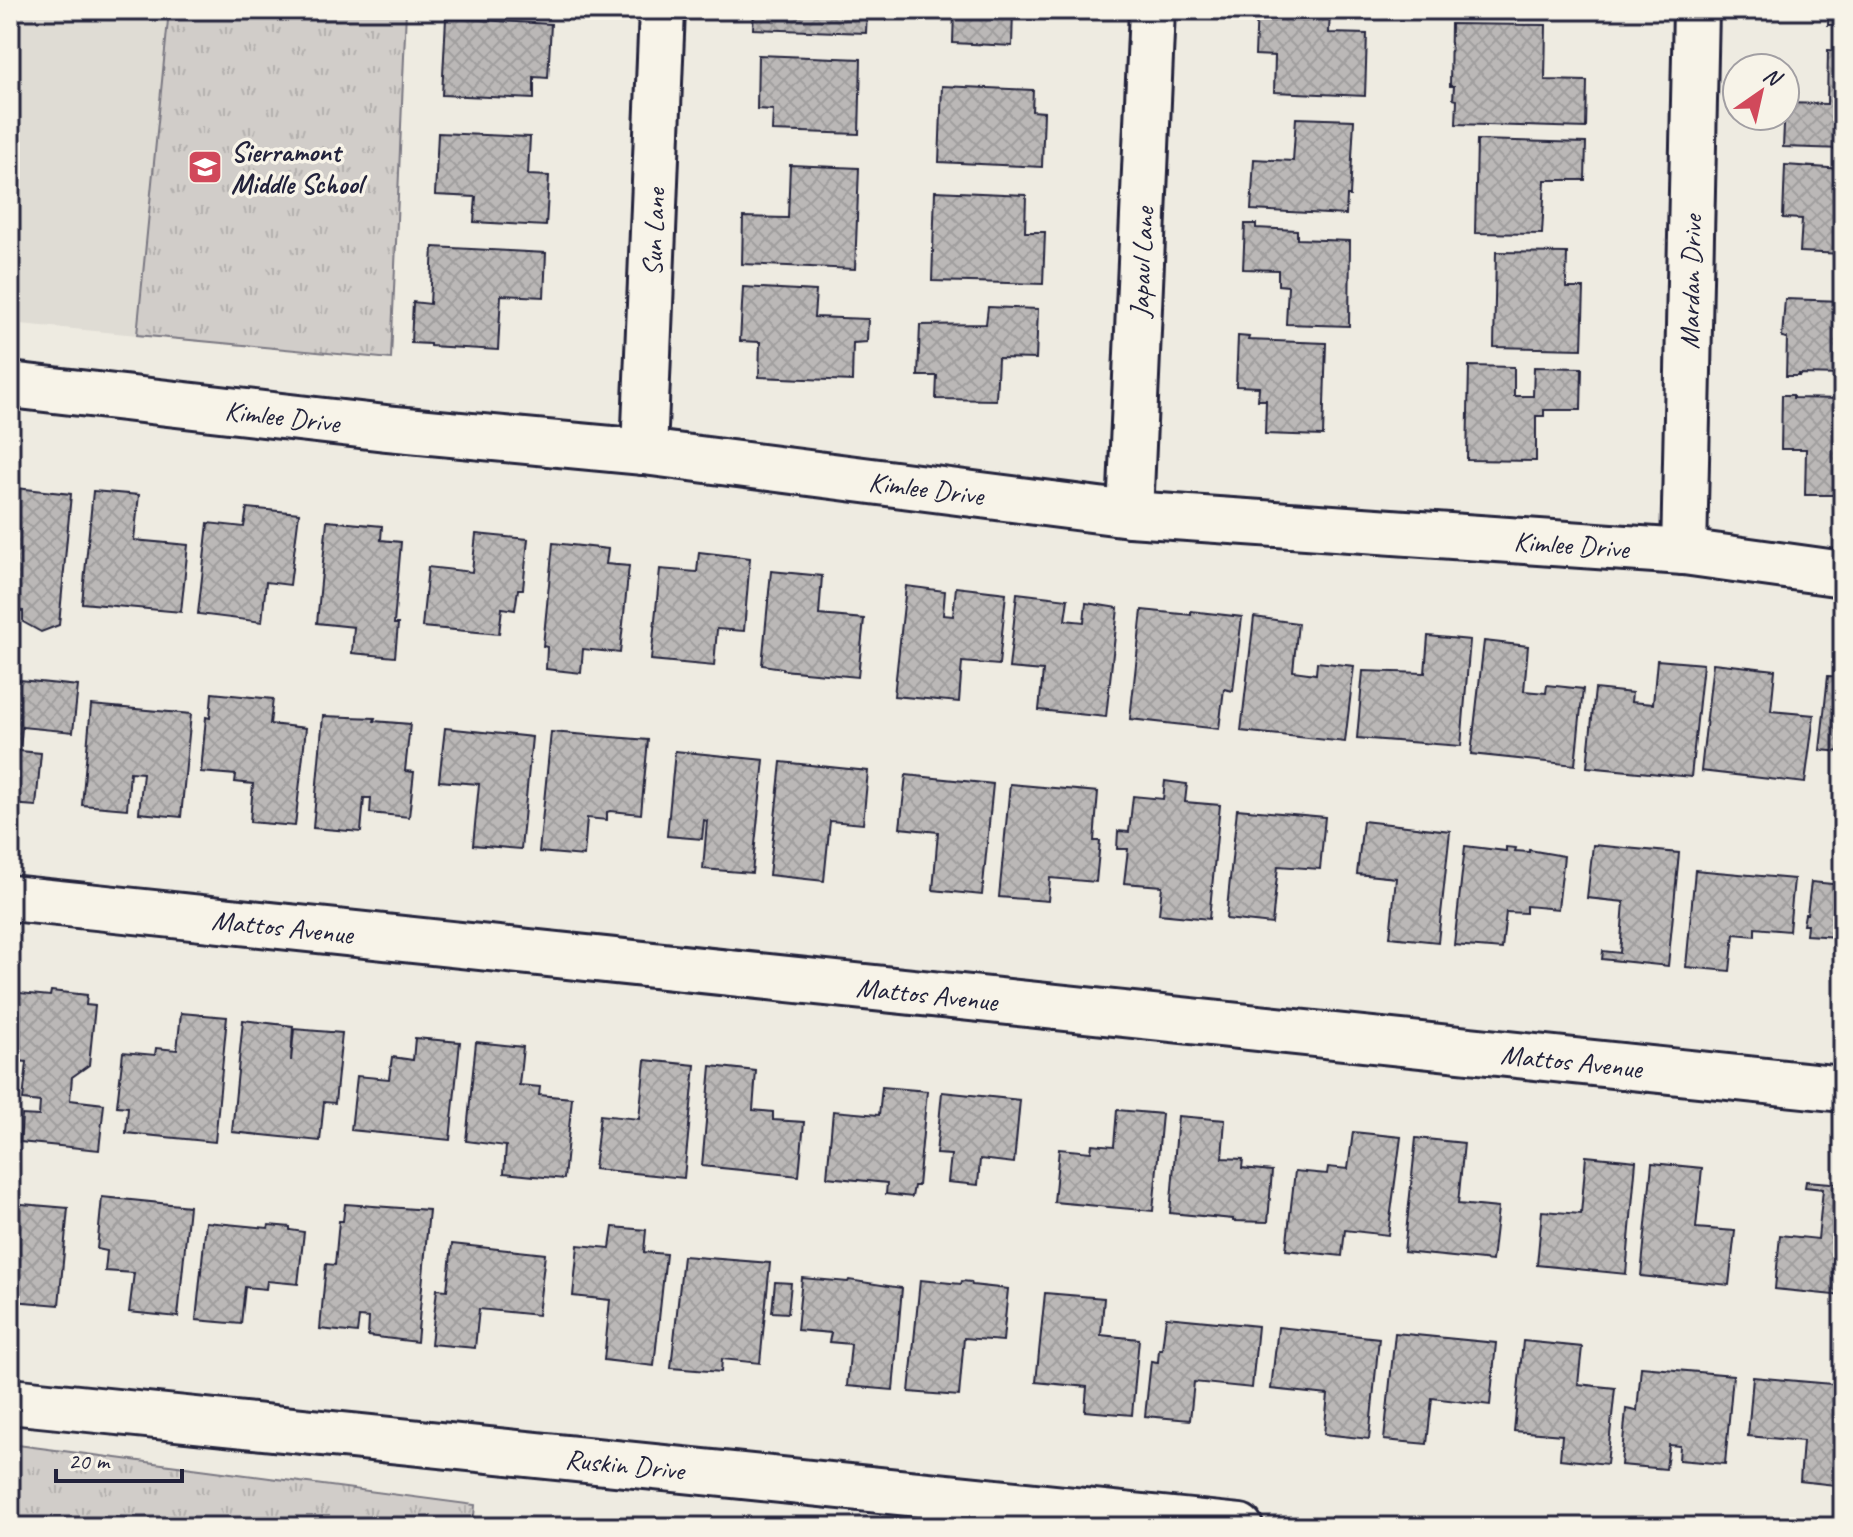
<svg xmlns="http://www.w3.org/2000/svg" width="1853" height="1537" viewBox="0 0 1853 1537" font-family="Caveat,sans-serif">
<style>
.built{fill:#dfdcd4}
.grass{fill:url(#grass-tufts);stroke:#7a7882;stroke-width:2}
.building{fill:url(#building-cross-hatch);stroke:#22223b;stroke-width:2}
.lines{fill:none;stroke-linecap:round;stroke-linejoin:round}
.street-casing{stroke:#22223b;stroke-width:50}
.street{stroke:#f7f3e8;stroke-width:44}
.labels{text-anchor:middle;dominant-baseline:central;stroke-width:7;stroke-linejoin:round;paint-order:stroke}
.poi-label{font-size:28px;font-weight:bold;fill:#22223b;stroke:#f7f3e8;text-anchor:start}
.street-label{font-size:28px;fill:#22223b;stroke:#f7f3e8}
</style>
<defs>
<pattern id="grass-tufts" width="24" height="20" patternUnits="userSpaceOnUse" patternTransform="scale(2)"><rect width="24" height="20" fill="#d1cdc9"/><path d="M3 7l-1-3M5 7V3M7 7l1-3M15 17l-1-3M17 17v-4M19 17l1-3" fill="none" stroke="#b3b0ae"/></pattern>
<pattern id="building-cross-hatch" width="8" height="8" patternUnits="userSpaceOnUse" patternTransform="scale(2)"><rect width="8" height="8" fill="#bbb8b7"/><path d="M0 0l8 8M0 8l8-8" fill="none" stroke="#a09e9e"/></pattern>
</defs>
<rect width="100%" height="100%" fill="#eeebe1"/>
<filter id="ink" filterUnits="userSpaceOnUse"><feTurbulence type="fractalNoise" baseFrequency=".0125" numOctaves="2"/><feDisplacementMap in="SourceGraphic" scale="16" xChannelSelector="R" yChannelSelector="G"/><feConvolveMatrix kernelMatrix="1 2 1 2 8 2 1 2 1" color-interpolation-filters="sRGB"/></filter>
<g filter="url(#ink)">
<!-- built -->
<path class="built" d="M 10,10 L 406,10 L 391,359 L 10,323 Z"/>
<!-- grass -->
<path class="grass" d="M 169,10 L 406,10 L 391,359 L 137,335 Z
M 10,1444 L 475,1505 L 473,1527 L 10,1527 Z"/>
<!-- building -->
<path class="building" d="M 754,10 L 867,10 L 866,33 L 753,29 Z
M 954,10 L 1013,10 L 1012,46 L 953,43 Z
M 1257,10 L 1330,10 L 1329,33 L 1367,34 L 1365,96 L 1274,92 L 1275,56 L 1255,55 Z
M 1828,10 L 1843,10 L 1843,25 L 1828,25 Z
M 446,18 L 551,24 L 548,78 L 534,77 L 534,99 L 442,95 Z
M 1451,24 L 1546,25 L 1545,80 L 1587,81 L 1586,128 L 1456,124 L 1457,100 L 1453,99 L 1454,86 L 1450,86 Z
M 1828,50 L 1843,51 L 1843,149 L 1783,147 L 1785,103 L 1827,104 Z
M 758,55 L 861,59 L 859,134 L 772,131 L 773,110 L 757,109 Z
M 942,86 L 1033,90 L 1032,111 L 1044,112 L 1042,167 L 939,162 Z
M 1296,118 L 1354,120 L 1350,196 L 1347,196 L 1346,215 L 1251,210 L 1254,159 L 1293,161 Z
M 438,133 L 530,137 L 528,175 L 549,176 L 546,226 L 474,222 L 476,197 L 435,195 Z
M 1477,140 L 1586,143 L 1585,180 L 1545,180 L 1542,234 L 1475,233 Z
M 790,165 L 859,168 L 855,269 L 742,264 L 743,217 L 788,218 Z
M 1785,165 L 1843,169 L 1843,254 L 1800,252 L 1802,219 L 1783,218 Z
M 935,191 L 1026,195 L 1025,232 L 1045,232 L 1043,284 L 932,281 Z
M 1245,224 L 1256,224 L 1256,228 L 1297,230 L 1297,239 L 1350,241 L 1349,326 L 1286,324 L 1288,286 L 1278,285 L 1278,270 L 1243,269 Z
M 433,247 L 546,253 L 544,297 L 501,295 L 498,350 L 430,346 L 430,344 L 411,343 L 413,302 L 430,304 Z
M 1496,252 L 1567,253 L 1566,288 L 1584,288 L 1582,349 L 1494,347 Z
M 743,287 L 816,291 L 814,317 L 868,319 L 867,342 L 853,343 L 852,381 L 759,377 L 760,342 L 740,341 Z
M 1785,299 L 1843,301 L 1843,375 L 1799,374 L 1799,376 L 1786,376 L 1787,338 L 1782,337 Z
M 988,307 L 1038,309 L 1036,359 L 998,358 L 996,400 L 936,399 L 937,376 L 918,376 L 920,325 L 986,324 Z
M 1238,336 L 1249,337 L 1248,340 L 1326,343 L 1323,436 L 1265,434 L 1266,400 L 1258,400 L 1259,387 L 1236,386 Z
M 1469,366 L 1514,367 L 1514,396 L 1533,396 L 1534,367 L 1582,368 L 1581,410 L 1544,410 L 1544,416 L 1536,416 L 1536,461 L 1467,460 Z
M 1782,395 L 1793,395 L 1793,398 L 1843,399 L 1843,495 L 1805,495 L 1806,449 L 1781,449 Z
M 16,488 L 71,494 L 59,625 L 41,632 L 23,622 L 23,611 L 10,610 L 10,503 L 15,503 Z
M 93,491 L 139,495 L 134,540 L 188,545 L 181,612 L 82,603 Z
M 247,508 L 299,513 L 290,585 L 266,582 L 262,622 L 198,614 L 208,523 L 244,527 Z
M 327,521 L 382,526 L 381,540 L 401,542 L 394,624 L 398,624 L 395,657 L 352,653 L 354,627 L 317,623 Z
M 476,534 L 528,539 L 523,589 L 518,589 L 515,610 L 502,608 L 499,634 L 422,627 L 428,567 L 472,572 Z
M 553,543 L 608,549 L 606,564 L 629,566 L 620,653 L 583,649 L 581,673 L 546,669 L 547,647 L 543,646 Z
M 699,552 L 750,558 L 744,631 L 717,629 L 714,666 L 651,660 L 660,569 L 697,572 Z
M 771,571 L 822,576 L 819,615 L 864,619 L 858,677 L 783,670 L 783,668 L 762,665 Z
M 906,586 L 945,591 L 943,615 L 953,616 L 956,587 L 1006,593 L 999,665 L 962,662 L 959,702 L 894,696 Z
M 1017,593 L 1068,599 L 1065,620 L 1084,622 L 1086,603 L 1118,608 L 1106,717 L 1039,710 L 1043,671 L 1009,668 Z
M 1142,610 L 1191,615 L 1191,611 L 1242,617 L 1233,691 L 1224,689 L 1219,729 L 1130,719 Z
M 1254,617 L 1298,623 L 1293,671 L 1316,674 L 1317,662 L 1354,666 L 1345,742 L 1241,731 Z
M 1428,636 L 1470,640 L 1461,746 L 1357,738 L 1363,671 L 1425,673 Z
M 1484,641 L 1528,646 L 1524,691 L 1546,693 L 1547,685 L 1583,689 L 1575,765 L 1471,754 Z
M 1657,660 L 1703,664 L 1691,777 L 1587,767 L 1595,689 L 1632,693 L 1631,702 L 1653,704 Z
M 1713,663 L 1775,670 L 1771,711 L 1814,715 L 1805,783 L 1701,771 Z
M 1828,676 L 1843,677 L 1843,752 L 1820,750 Z
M 10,679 L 78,686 L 73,732 L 22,727 L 20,751 L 41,753 L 36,806 L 10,804 Z
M 212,693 L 273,699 L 270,724 L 306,728 L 295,826 L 250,822 L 253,784 L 235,782 L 236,775 L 201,772 L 206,717 L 210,718 Z
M 91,705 L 191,714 L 181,817 L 139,813 L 143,773 L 130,772 L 127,809 L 82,805 Z
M 323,716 L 375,718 L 374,721 L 410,724 L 405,771 L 414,772 L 409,817 L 370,813 L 371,798 L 364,798 L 361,832 L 313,828 Z
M 445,728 L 532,737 L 521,849 L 473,845 L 479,784 L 439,781 Z
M 551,732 L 648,740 L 641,814 L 610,811 L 607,812 L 607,820 L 587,818 L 584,856 L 539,852 Z
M 675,751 L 764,760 L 752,873 L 703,869 L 707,821 L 704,820 L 702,839 L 667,836 Z
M 781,762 L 868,771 L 863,824 L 830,821 L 824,881 L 769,875 Z
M 906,775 L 993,784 L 982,895 L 933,890 L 938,832 L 900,828 Z
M 1165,781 L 1187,784 L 1185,802 L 1220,805 L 1209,919 L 1159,914 L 1162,886 L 1124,883 L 1128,849 L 1117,849 L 1118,831 L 1129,832 L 1133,796 L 1163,799 Z
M 1010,784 L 1098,792 L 1094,841 L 1100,841 L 1096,882 L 1050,878 L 1048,901 L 999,897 Z
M 1237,809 L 1325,817 L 1320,869 L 1278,866 L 1272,924 L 1226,919 Z
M 1363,821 L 1450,831 L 1438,942 L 1390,937 L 1396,878 L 1357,874 Z
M 1593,845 L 1679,853 L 1668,966 L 1602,959 L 1603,951 L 1620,953 L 1624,902 L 1587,898 Z
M 1465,846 L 1506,851 L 1506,847 L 1516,848 L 1515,851 L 1529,852 L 1529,850 L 1564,856 L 1558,909 L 1526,906 L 1526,913 L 1506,912 L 1502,949 L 1454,945 Z
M 1695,870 L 1794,879 L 1789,931 L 1755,928 L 1755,936 L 1734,934 L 1730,971 L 1686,967 Z
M 1811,882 L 1843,885 L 1843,945 L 1837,945 L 1838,937 L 1806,935 L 1807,925 L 1803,925 L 1805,914 L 1807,914 Z
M 51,991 L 87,995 L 86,1005 L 95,1006 L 89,1065 L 72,1077 L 70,1100 L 104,1104 L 99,1150 L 20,1142 L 22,1115 L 39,1116 L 40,1102 L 23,1100 L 27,1062 L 10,1060 L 10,992 L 50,996 Z
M 181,1013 L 227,1017 L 215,1142 L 126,1133 L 128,1107 L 117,1106 L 123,1052 L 155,1055 L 156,1048 L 177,1050 Z
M 243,1020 L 293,1026 L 291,1061 L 294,1029 L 342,1033 L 335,1103 L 324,1102 L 320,1141 L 232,1132 Z
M 415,1038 L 460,1042 L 450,1140 L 351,1130 L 357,1076 L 389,1079 L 392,1057 L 413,1060 Z
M 476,1042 L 523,1047 L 519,1085 L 540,1087 L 539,1095 L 572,1098 L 564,1179 L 504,1173 L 506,1146 L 466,1141 Z
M 645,1060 L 695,1065 L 684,1178 L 594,1169 L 600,1115 L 639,1119 Z
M 711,1066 L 756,1071 L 753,1110 L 773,1112 L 773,1120 L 804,1122 L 799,1176 L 702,1166 Z
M 882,1087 L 927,1091 L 918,1186 L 914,1186 L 912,1197 L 886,1194 L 887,1183 L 827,1177 L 833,1111 L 879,1115 Z
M 942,1092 L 1020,1100 L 1014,1163 L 980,1159 L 978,1185 L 948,1182 L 951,1155 L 936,1154 Z
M 1117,1110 L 1162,1114 L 1153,1211 L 1054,1202 L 1059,1149 L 1091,1152 L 1092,1144 L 1114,1146 Z
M 1178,1116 L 1225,1120 L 1222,1158 L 1243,1159 L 1242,1168 L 1272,1171 L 1268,1222 L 1233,1221 L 1233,1219 L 1170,1213 Z
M 1353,1132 L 1401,1137 L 1388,1235 L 1345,1230 L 1342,1256 L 1286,1250 L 1295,1171 L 1327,1174 L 1328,1167 L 1348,1169 Z
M 1416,1138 L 1464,1143 L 1458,1204 L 1498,1208 L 1492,1261 L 1404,1252 Z
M 1586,1156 L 1636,1161 L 1626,1274 L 1537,1265 L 1542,1211 L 1581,1214 Z
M 1652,1163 L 1702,1168 L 1696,1228 L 1735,1231 L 1729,1285 L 1641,1276 Z
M 1806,1181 L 1843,1184 L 1843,1296 L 1775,1289 L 1780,1235 L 1818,1239 L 1823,1189 L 1805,1187 Z
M 102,1197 L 189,1206 L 178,1317 L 129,1312 L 134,1273 L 105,1271 L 107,1251 L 97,1249 Z
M 10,1203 L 68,1208 L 59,1305 L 13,1301 L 16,1265 L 10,1264 Z
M 345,1204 L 429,1210 L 417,1342 L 368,1336 L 369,1318 L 359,1317 L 357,1333 L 320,1329 L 326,1264 L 335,1265 L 339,1221 L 343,1221 Z
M 206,1222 L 268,1228 L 269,1225 L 290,1227 L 290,1230 L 304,1232 L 298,1284 L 267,1281 L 266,1289 L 245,1287 L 241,1324 L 196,1320 Z
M 613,1227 L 646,1230 L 644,1252 L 666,1254 L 654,1366 L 604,1360 L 610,1300 L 573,1296 L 578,1245 L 610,1248 Z
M 452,1244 L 545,1254 L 538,1315 L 479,1309 L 475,1348 L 431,1344 L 437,1289 L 447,1290 Z
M 683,1256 L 770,1263 L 760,1363 L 722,1359 L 721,1372 L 671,1368 Z
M 802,1278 L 848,1282 L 849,1280 L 902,1288 L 893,1390 L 847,1386 L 851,1344 L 829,1342 L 831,1333 L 797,1330 Z
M 920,1280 L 961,1284 L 962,1281 L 971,1282 L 972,1285 L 1008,1289 L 1003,1341 L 964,1338 L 959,1396 L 909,1392 Z
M 775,1282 L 791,1283 L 788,1313 L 772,1312 Z
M 1045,1293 L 1104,1298 L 1101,1335 L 1139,1339 L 1132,1415 L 1085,1411 L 1087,1387 L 1036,1382 Z
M 1166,1317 L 1258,1326 L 1252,1388 L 1194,1382 L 1190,1420 L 1145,1416 L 1151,1361 L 1158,1362 L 1159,1349 L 1162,1349 Z
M 1278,1327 L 1379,1338 L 1369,1439 L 1324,1434 L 1328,1395 L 1271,1389 Z
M 1395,1333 L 1496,1343 L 1490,1405 L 1432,1398 L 1427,1444 L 1384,1440 Z
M 1523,1341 L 1582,1347 L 1578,1384 L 1615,1388 L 1607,1464 L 1560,1459 L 1562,1435 L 1514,1431 Z
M 1641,1367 L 1733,1375 L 1725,1464 L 1679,1460 L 1680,1446 L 1669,1445 L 1666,1469 L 1621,1465 L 1626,1409 L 1637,1411 Z
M 1753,1377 L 1843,1385 L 1843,1486 L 1800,1481 L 1803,1441 L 1748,1436 Z"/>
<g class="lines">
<!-- street casing -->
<g class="street-casing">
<g id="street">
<path id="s1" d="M 10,385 L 386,428 L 644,452 L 1130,514 L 1684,552 L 1843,574"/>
<path id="s2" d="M 644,452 L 662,10"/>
<path id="s3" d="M 1130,514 L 1152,10"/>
<path id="s4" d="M 1684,552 L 1696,10"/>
<path id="s5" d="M 10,898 L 1843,1089"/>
<path id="s6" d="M 10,1401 L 1240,1527"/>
</g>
</g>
<!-- street -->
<use href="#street" class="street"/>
</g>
</g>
<!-- icons -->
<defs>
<g id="school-square" transform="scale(1.8)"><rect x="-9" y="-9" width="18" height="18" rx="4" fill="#d1495b" stroke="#f7f3e8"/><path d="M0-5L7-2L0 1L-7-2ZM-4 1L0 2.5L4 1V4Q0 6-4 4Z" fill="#fff"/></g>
</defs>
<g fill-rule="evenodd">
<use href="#school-square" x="205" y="167"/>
</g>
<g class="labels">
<!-- poi labels -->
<g class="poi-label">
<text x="231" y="151">Sierramont<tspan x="231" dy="32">Middle School</tspan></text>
</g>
<!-- street labels -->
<g class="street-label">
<text stroke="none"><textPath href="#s2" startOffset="220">Sun Lane</textPath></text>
<text stroke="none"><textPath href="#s3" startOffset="252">Japaul Lane</textPath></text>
<text stroke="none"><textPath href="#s4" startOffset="270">Mardan Drive</textPath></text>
<text stroke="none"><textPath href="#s1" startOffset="274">Kimlee Drive</textPath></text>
<text stroke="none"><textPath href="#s1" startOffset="922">Kimlee Drive</textPath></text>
<text stroke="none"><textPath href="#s1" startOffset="1570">Kimlee Drive</textPath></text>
<text stroke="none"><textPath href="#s5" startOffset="274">Mattos Avenue</textPath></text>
<text stroke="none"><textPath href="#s5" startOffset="922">Mattos Avenue</textPath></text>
<text stroke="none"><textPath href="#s5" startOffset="1570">Mattos Avenue</textPath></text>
<text stroke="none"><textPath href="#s6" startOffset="618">Ruskin Drive</textPath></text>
</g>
</g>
<!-- margin -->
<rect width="1853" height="1537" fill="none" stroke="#f7f3e8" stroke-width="40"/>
<rect x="20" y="20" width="1813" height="1497" fill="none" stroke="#22223b" stroke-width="3" filter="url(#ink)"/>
<!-- north arrow -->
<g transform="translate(1761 92) rotate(34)"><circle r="38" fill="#f7f3e8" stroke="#a29fa3" stroke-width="2"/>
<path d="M0-6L14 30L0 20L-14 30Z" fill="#d1495b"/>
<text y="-12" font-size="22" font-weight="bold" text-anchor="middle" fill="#22223b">N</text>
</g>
<!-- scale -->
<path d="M56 1469v12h126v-12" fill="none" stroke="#22223b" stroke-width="4"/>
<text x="68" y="1469" font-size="24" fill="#22223b" stroke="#f7f3e8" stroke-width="6" paint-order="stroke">20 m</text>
</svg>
